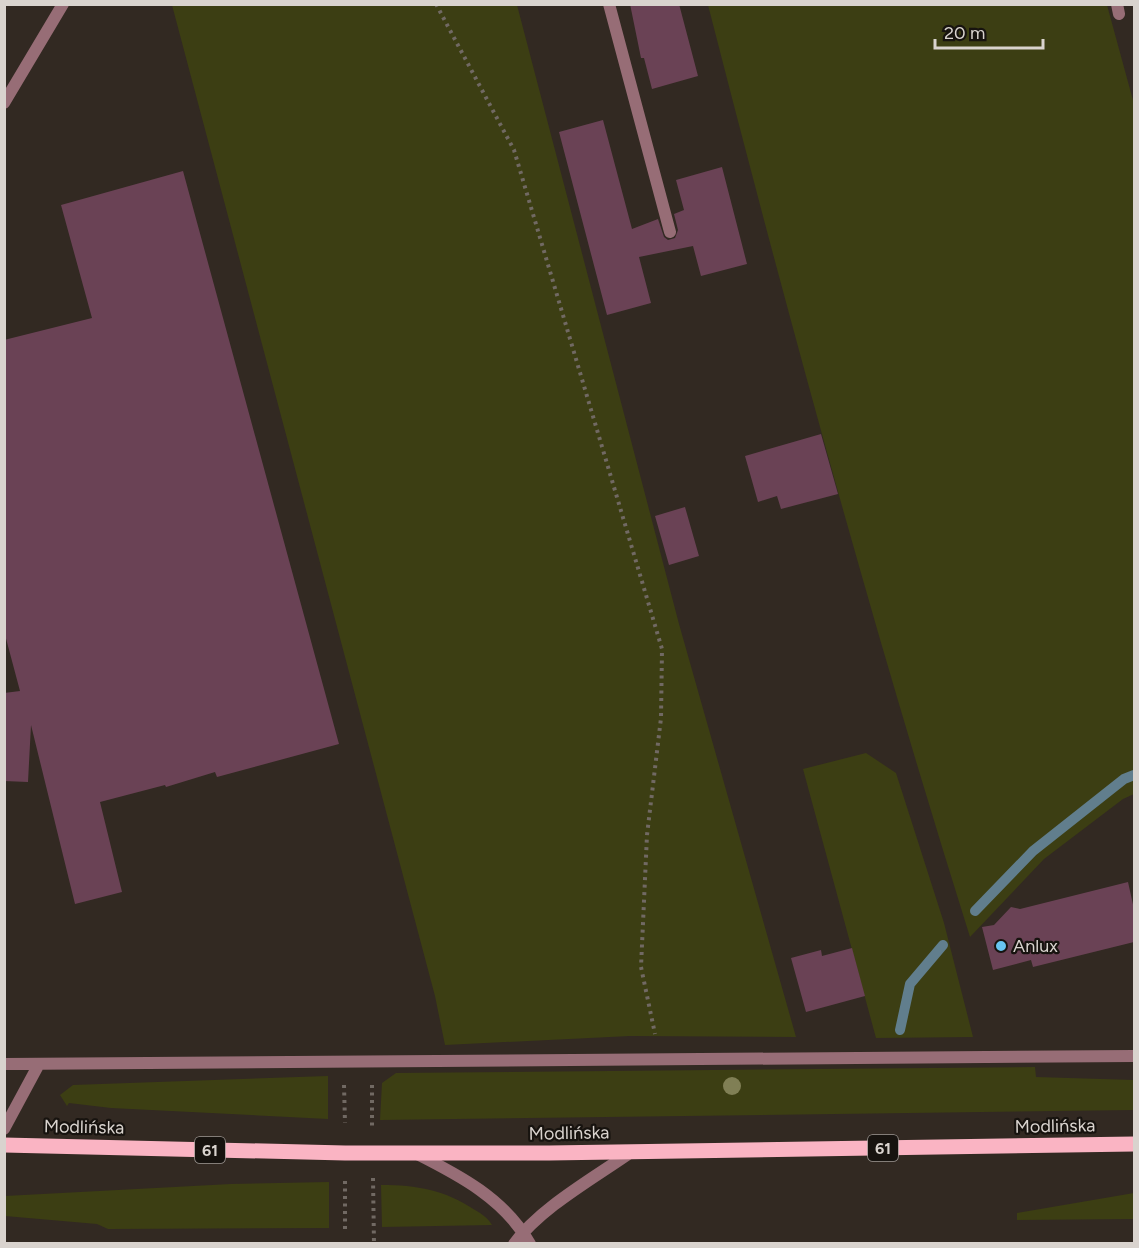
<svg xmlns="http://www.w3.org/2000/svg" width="1139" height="1248" viewBox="0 0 1139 1248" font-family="Figtree,sans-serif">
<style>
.green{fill:#3c3e13}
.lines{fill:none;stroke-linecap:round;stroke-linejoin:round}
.stream{stroke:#617e8d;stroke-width:10}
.building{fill:#6a4255}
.path{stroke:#716963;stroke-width:4;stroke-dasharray:3 4.5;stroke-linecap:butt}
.service{stroke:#976d76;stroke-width:12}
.minor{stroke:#976d76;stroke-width:12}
.tertiary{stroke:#976d76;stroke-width:12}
.primary{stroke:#fab4c3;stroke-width:15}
.tree{fill:#807f55}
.poi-dot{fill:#68c4f0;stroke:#17130f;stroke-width:2}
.labels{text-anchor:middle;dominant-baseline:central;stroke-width:4.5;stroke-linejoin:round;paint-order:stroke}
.shield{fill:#17130f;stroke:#9f9995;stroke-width:1.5}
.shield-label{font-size:16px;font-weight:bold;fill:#d9d3ce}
.poi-label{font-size:18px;fill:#d9d3ce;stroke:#17130f;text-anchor:start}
.street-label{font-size:18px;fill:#d9d3ce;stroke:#17130f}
</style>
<rect width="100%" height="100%" fill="#322922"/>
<!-- green -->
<path class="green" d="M 172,5 L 517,5 L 679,624 L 796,1037 L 630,1036 L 445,1045 L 435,996 Z
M 708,5 L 1107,5 L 1134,104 L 1134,794 L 1123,799 L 1044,859 L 970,937 C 873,629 788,317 708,5 Z
M 866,753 L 896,773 L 944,923 L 973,1037 L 876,1038 L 803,769 Z
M 1035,1067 L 1036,1077 L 1134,1080 L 1134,1110 L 380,1120 L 382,1083 L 396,1073 Z
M 328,1076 L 328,1119 L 111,1108 L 69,1103 L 67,1106 L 60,1095 L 73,1085 Z
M 329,1182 L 329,1228 L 108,1229 L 97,1224 L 5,1216 L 5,1196 L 231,1184 Z
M 381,1185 C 417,1185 445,1190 475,1210 C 482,1214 488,1218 492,1225 L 382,1227 Z
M 1134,1193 L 1134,1219 L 1017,1220 L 1017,1213 Z"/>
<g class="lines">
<!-- stream -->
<path class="stream" d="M 975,911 L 1033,851 L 1124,779 L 1134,775
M 900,1030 L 910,984 L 943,945"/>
</g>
<!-- building -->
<path class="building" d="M 630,4 L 679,4 L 698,76 L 652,89 L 644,58 L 641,58 Z
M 603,120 L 632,229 L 658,219 L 664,237 L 668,240 L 675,238 L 678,230 L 674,214 L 684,210 L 676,180 L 722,167 L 747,264 L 701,276 L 693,246 L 639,257 L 651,303 L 607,315 L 559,132 Z
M 183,171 L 339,744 L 217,777 L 215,772 L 166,787 L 165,785 L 100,802 L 122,892 L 75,904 L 31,725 L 28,782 L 4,781 L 4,693 L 20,691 L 4,631 L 4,340 L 92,318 L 61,205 Z
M 821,434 L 838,494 L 781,509 L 777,496 L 758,502 L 745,456 Z
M 685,507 L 699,556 L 669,565 L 655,516 Z
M 1128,882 L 1134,909 L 1134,942 L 1033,967 L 1031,960 L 993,970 L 982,927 L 994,925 L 1011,907 L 1020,909 Z
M 852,948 L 865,996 L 806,1012 L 791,958 L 821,950 L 822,956 Z"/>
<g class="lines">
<!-- path -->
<path class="path" d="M 436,4 L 514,150 L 662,649 L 661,718 L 647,835 L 641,967 L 655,1034
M 344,1085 L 345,1123
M 372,1085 L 372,1129
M 373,1178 L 374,1244
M 345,1181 L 345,1232"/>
<!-- service -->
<path class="service" d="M 609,4 L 670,232
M 1117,4 L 1119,14
M 4,1064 L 1134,1056
M 4,1129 L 39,1064"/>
<!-- minor -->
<path class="minor" d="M 4,103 L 63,4"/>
<!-- tertiary -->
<path class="tertiary" d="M 415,1153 C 459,1175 505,1199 530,1244
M 514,1244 C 540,1208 594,1178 631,1152"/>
<!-- primary -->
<path class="primary" d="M 4,1145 L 345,1153 L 549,1153 L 1134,1144"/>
</g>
<!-- trees -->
<circle class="tree" cx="732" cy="1086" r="9"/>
<!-- markers -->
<circle class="poi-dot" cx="1001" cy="946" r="6"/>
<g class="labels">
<!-- shield labels -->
<g class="shield">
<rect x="868" y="1135" width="30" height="26" rx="4.5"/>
<rect x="195" y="1137" width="30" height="26" rx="4.5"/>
</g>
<g class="shield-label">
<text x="883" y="1148">61</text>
<text x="210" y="1150">61</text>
</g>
<!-- poi labels -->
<g class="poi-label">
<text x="1013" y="946">Anlux</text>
</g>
<!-- street labels -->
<g class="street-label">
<text transform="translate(1055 1126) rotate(-1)">Modlińska</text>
<text transform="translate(84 1127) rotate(1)">Modlińska</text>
<text transform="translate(569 1133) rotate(-1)">Modlińska</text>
</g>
</g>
<!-- border -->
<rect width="1139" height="1248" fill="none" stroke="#d9d3ce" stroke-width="12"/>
<!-- scale -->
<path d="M935 39v9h108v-9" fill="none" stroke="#d9d3ce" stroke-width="3"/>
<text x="944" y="39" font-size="18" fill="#d9d3ce" stroke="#17130f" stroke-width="4.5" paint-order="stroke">20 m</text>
</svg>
